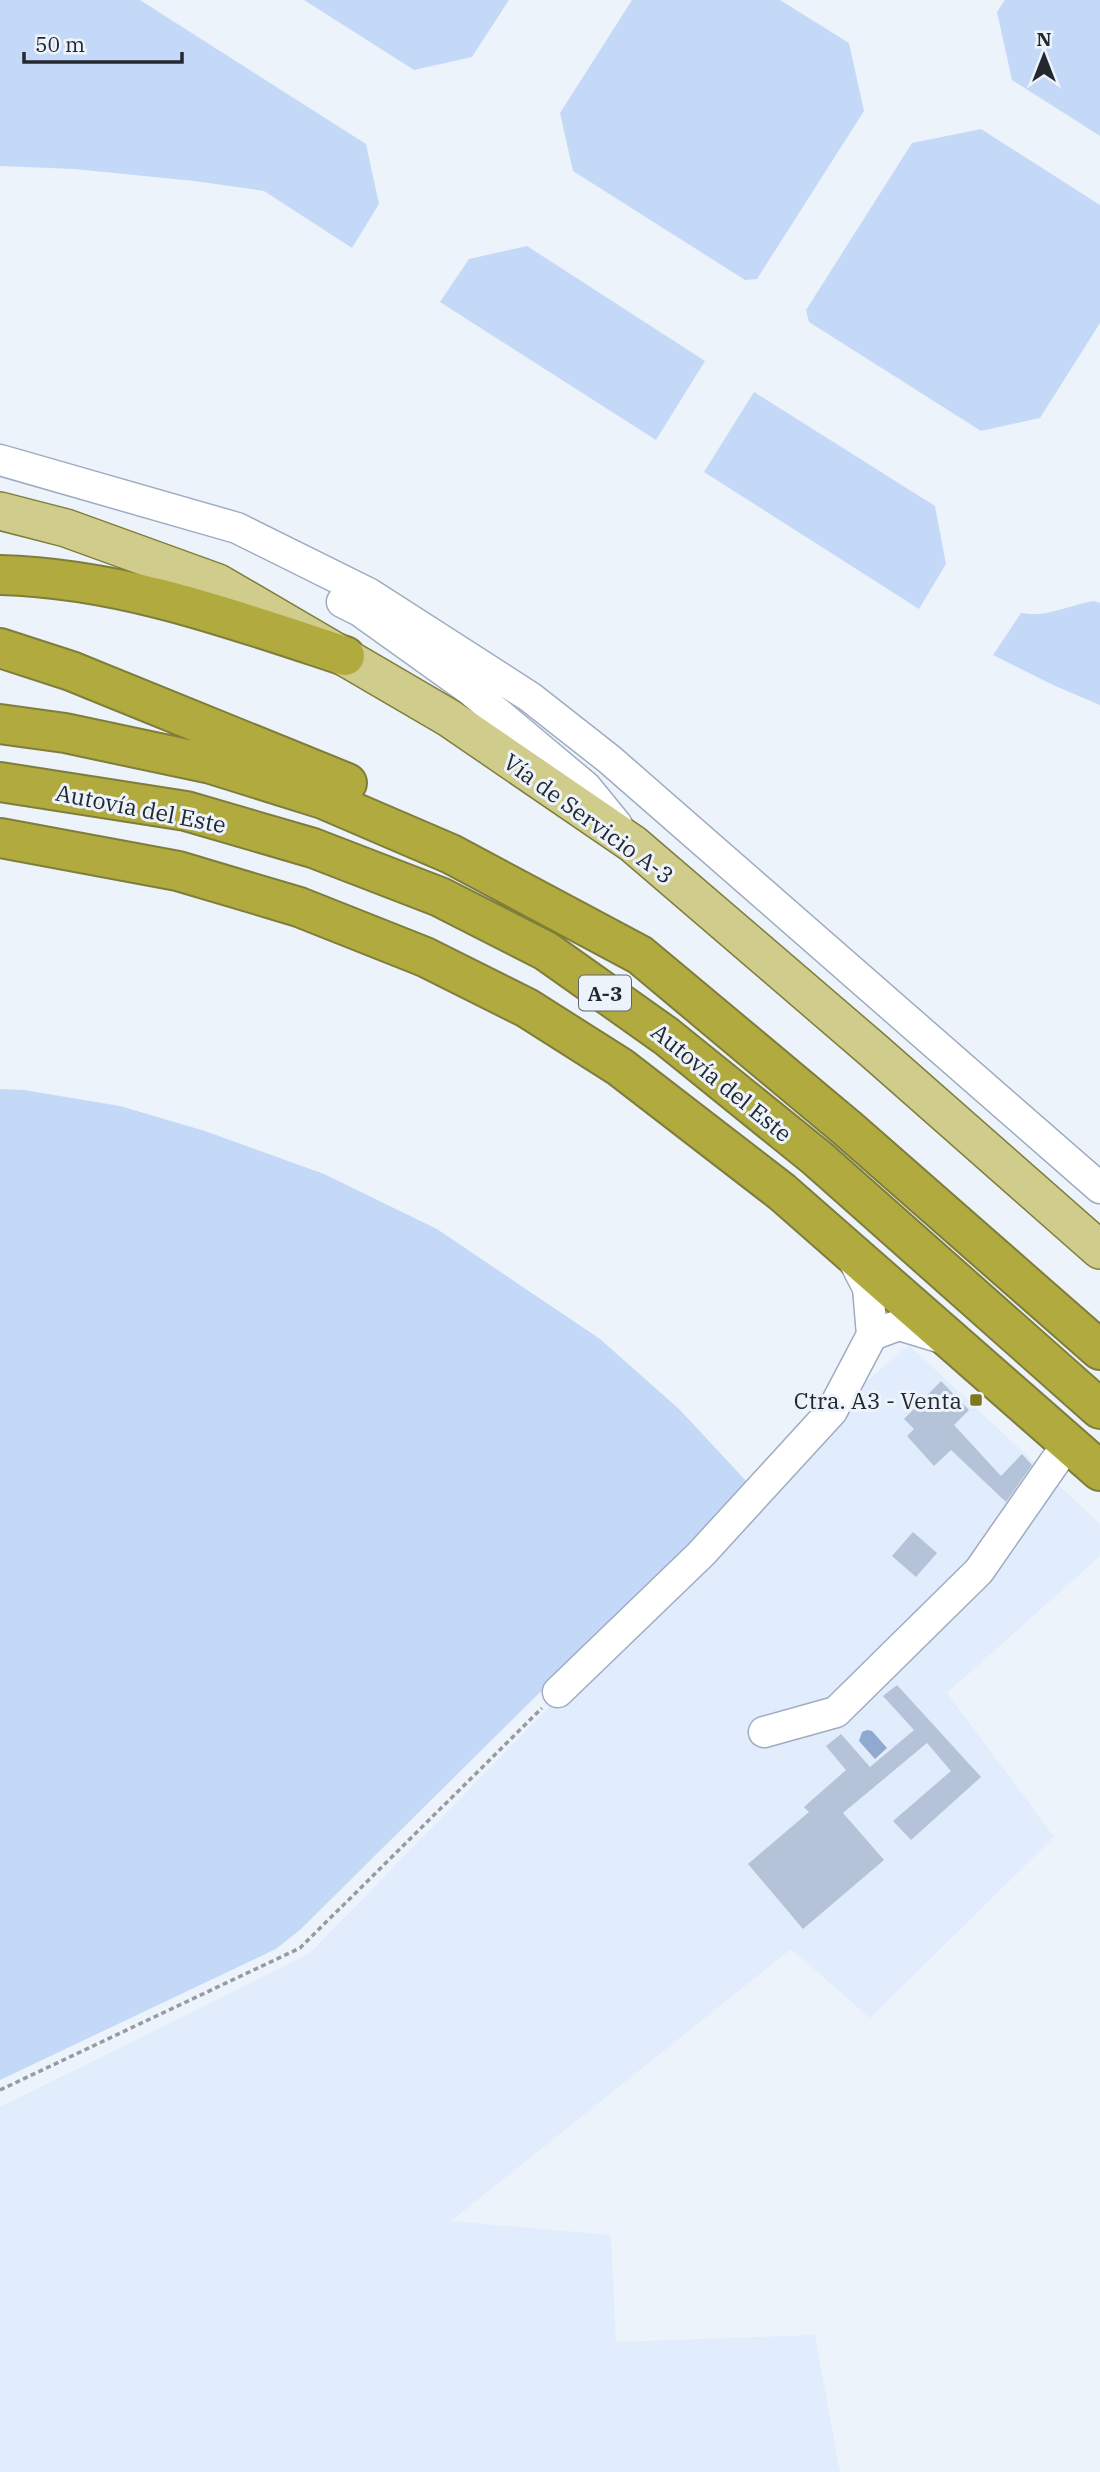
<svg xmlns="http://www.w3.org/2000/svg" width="1100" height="2472" viewBox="0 0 1100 2472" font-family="'IBM Plex Serif',serif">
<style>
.built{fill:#e1ecfd}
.green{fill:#c4d9f7}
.water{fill:#8fa9cf}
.building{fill:#b5c3d8}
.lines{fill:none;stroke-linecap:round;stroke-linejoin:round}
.minor-casing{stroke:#9facc0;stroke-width:33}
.major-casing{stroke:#7f7d3a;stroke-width:40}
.highway-casing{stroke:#7f7d3a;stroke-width:42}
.path{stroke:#969ba3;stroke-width:3.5;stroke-dasharray:5 3.5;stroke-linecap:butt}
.minor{stroke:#fff;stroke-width:30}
.major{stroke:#d0cd8c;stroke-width:37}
.highway{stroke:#b1ab3f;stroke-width:38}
.poi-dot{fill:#7e791f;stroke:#edf3fb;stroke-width:2.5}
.labels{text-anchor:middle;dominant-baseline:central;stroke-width:6;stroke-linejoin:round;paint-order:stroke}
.shield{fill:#edf3fb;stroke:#60656d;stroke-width:2}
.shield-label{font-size:21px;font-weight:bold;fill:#232830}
.street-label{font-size:23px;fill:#232830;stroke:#edf3fb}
.poi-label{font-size:23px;fill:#232830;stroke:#edf3fb;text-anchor:end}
</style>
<rect width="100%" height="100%" fill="#edf3fb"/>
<!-- built -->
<path class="built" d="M 909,1345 L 1100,1524 L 1100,1556 L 947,1693 L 1054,1837 L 870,2018 L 791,1949 L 451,2221 L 611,2235 L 616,2342 L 815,2335 L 840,2472 L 0,2472 L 0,2107 L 309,1954 L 860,1387 Z"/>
<!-- green -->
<path class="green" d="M 0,0 L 140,0 L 366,144 L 379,204 L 352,248 L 264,191 L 194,181 L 74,169 L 0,166 Z
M 304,0 L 509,0 L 472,57 L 414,70 Z
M 632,0 L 780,0 L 849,43 L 864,111 L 757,279 L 745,280 L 573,171 L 560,113 Z
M 1005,0 L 1100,0 L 1100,136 L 1012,80 L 997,12 Z
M 981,129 L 1100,205 L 1100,323 L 1040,418 L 981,431 L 809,322 L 806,310 L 912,143 Z
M 527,246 L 705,361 L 656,440 L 440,302 L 469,259 Z
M 754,392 L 935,506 L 946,564 L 919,609 L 704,472 Z
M 1094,601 L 1100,603 L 1100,705 L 1053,685 L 993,655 L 1021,613 C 1048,618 1068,605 1094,601 Z
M 0,1089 L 24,1090 L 120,1106 L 205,1131 L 324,1174 L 437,1229 L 600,1339 L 679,1409 L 748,1483 L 669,1570 L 630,1603 L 301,1929 L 276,1949 L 0,2080 Z"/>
<!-- water -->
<path class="water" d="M 867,1730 L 872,1731 L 887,1748 L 875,1759 L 859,1741 L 862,1732 Z"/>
<!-- building -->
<path class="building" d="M 941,1381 L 969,1410 L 954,1425 L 1001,1476 L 1022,1454 L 1032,1465 L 1006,1502 L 951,1450 L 934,1466 L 907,1436 L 914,1429 L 904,1419 Z
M 913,1532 L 937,1553 L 916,1577 L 892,1556 Z
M 897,1685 L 981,1777 L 911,1840 L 893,1821 L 951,1771 L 927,1743 L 843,1813 L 884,1860 L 803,1929 L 748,1864 L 809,1812 L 804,1807 L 846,1770 L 826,1746 L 841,1734 L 870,1767 L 914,1730 L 883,1696 Z"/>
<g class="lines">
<!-- minor casing -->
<g class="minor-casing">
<path id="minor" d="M 0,460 L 237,528 L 370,594 L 530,697 L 609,759 L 1100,1188
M 342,602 L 360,611 L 469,689 L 586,787 L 617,825
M 872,1335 L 899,1325 L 945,1339
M 558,1692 L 701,1554 L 832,1411 L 872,1335 L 868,1288 L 852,1257
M 764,1732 L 836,1712 L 979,1571 L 1068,1443"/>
</g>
<!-- major casing -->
<g class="major-casing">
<path id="major" d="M 0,511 L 66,528 L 218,583 L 449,718 L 633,844 L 873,1050 L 1100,1250"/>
</g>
<!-- highway casing -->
<g class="highway-casing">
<path id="highway" d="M 0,575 C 120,578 233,619 345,656
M 0,648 L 71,671 L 347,783
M 0,724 L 65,733 L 211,764 L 323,799 L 451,854 L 640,955 L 847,1128 L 1100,1350
M 0,782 L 186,811 L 313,848 L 440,897 L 546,951 L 666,1036 L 817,1158 L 1100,1409
M 0,838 L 178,871 L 299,907 L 425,957 L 527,1008 L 620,1067 L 782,1192 L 1100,1471"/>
</g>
<!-- path -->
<path class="path" d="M 0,2090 L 300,1948 L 542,1708"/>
<!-- minor -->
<use href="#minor" class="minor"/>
<!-- major -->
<use href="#major" class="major"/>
<!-- highway -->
<use href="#highway" class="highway"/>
</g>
<!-- markers -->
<rect class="poi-dot" x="969" y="1393" width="14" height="14" rx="3.5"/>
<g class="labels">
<!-- shield labels -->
<rect class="shield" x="579" y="975.5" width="52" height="35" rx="5"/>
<g class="shield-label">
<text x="605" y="993">A-3</text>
</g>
<!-- street labels -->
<g class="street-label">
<text transform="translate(141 808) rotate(11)">Autovía del Este</text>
<text transform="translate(589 818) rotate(36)">Vía de Servicio A-3</text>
<text transform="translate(722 1082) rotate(39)">Autovía del Este</text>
</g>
<!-- poi labels -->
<g class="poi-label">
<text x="962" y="1400">Ctra. A3 - Venta</text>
</g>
</g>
<!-- north arrow -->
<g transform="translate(1044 56)" stroke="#edf3fb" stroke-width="5" paint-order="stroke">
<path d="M0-5L12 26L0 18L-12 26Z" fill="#232830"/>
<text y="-10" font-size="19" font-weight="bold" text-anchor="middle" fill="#232830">N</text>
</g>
<!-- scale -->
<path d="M24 52v10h158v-10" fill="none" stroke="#232830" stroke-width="3.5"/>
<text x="35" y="52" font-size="21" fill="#232830" stroke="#edf3fb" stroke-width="5" paint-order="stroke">50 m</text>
</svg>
